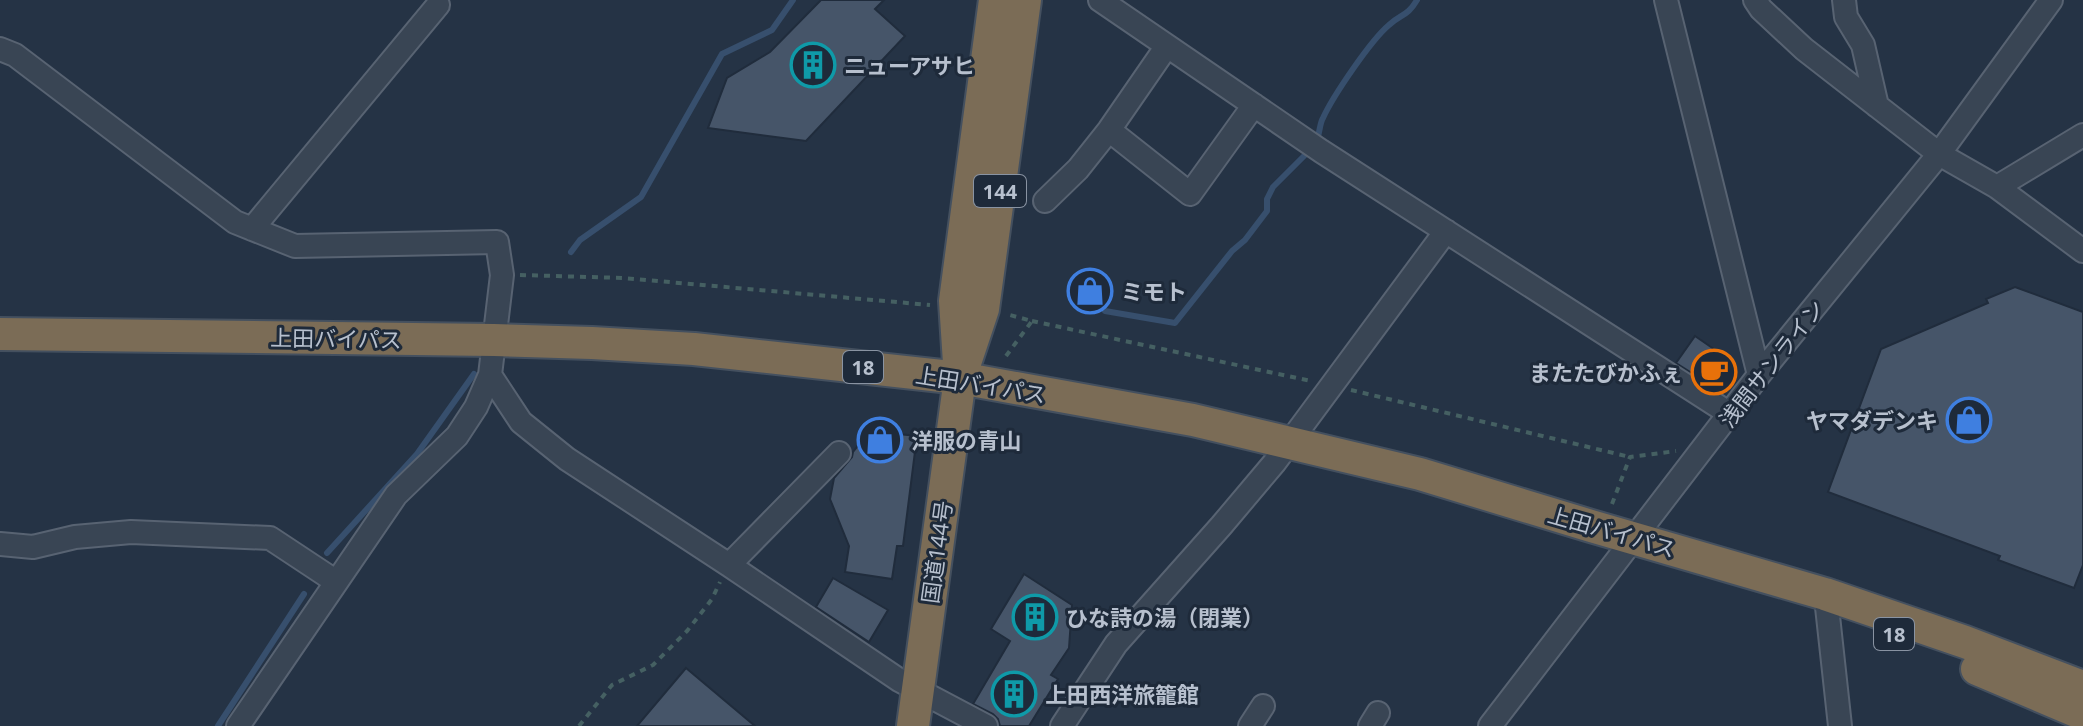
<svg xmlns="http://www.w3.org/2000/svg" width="2083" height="726" viewBox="0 0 2083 726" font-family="'Noto Sans','Noto Sans JP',sans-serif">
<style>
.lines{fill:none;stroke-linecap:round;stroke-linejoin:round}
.stream{stroke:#374f6d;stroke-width:6}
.building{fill:#465569;stroke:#202c3c;stroke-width:2}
.minor-casing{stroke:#586372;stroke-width:26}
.highway-casing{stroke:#44505f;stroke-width:36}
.path{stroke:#456062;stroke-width:4;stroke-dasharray:6 6;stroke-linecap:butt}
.minor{stroke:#394554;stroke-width:22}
.highway{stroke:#7b6c56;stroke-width:32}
.labels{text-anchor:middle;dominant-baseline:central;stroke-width:6;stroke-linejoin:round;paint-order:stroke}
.shield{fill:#1e2a3a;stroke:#8993a2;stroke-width:2}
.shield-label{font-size:20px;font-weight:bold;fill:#b7c0ce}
.poi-label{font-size:22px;font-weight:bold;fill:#b7c0ce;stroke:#1e2a3a;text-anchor:start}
.street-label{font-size:22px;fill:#b7c0ce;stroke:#1e2a3a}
</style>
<rect width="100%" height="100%" fill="#253345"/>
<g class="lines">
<!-- stream -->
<path class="stream" d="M 1318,136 C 1320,130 1320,123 1323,118 C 1333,96 1371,40 1389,25 C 1402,13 1407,17 1417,0
M 571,252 L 580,240 L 641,197 L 722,54 L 772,30 L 793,0
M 1105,311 L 1175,323 L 1232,251 L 1245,240 L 1267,211 L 1267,199 L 1273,187 L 1307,153
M 327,553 L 417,454 L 474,374
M 218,726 L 304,594"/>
</g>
<!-- building -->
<path class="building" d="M 821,0 L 884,0 L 875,9 L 905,36 L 806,141 L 708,128 L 727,78 L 770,52 Z
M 2015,287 L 2083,312 L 2083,565 L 2074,588 L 1998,560 L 2000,556 L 1828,492 L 1881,349 L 1988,303 L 1986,299 Z
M 1695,336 L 1734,363 L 1717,389 L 1676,363 Z
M 861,430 L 917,436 L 903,546 L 897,546 L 892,579 L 845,572 L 849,546 L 830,499 L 834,478 L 852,457 L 853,452 L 860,443 Z
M 1024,574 L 1072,605 L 1069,648 L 1051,675 L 1058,679 L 1029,726 L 1000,726 L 998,719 L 993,714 L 973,704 L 1010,641 L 991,629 Z
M 833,578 L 888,610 L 869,642 L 816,607 Z
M 686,668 L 755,726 L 637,726 Z"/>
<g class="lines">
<!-- minor casing -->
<g class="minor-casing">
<path id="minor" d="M 1100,0 L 1321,151 L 1730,414
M 1666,0 L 1759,375
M 1755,0 L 1761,9 L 1804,49 L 1939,154 L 1997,187 L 2083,251
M 1844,0 L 1846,17 L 1863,45 L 1877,106
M 0,49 L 15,55 L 235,222 L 295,246 L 497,242 L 502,275 L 490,375 L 476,407 L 457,436 L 396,495 L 238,726
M 1109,130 L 1190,194 L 1254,105
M 1997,187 L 2083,135
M 1045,201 L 1078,169 L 1109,130 L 1167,46
M 252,229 L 438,5
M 490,375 L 521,422 L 567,459 L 729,565 L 899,680 L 986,726
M 0,544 L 33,547 L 75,537 L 131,532 L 270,538 L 335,581
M 729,565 L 839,453
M 1827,607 L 1840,726
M 1062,726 L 1116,644 L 1221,526 L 1275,462 L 1446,231
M 1250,726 L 1263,706
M 1370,726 L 1378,713
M 1490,726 L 1759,375 L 1939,154 L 2051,0"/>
</g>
<!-- highway casing -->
<g class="highway-casing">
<path id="highway" d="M 0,334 L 494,340 L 592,343 L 694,349 L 960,378 L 1193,420 L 1420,474 L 1591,526 L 1825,594 L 1965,642 L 2083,687
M 959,363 L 955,301 L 995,0
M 1977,669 L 2083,714
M 913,726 L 960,378 L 983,309 L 1025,0"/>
</g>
<!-- path -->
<path class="path" d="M 520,275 L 623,278 L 930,305
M 1032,321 L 1311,381
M 1006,356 L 1032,321 L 1006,314
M 1351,390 L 1630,457
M 1612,504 L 1630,457 L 1676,451
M 579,726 L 612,685 L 653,665 L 687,631 L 712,599 L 720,582"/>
<!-- minor -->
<use href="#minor" class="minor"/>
<!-- highway -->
<use href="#highway" class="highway"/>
</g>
<!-- icons -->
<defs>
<g id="building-ring" transform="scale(2.3)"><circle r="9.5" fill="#1e2a3a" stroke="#0f9aa8" stroke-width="1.5"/><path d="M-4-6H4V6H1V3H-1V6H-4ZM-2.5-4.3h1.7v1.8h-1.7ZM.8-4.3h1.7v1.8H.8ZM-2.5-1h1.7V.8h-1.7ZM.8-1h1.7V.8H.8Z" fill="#0f9aa8"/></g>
<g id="shop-ring" transform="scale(2.3)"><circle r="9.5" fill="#1e2a3a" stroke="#3f7fe0" stroke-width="1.5"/><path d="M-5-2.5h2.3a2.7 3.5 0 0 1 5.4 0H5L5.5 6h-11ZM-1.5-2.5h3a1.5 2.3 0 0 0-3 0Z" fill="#3f7fe0"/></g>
<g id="cafe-ring" transform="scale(2.3)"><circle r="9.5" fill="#1e2a3a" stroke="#e8710a" stroke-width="1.5"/><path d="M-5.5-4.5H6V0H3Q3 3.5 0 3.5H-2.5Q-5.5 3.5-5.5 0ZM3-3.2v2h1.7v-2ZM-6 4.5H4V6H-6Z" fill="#e8710a"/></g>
</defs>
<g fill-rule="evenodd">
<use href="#building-ring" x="813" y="65"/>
<use href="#shop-ring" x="1090" y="291"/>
<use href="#cafe-ring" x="1714" y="372"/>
<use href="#shop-ring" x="1969" y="420"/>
<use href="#shop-ring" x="880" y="440"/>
<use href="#building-ring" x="1035" y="617"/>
<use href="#building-ring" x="1014" y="694"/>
</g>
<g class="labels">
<!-- shield labels -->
<g class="shield">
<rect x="974" y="175" width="52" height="32" rx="6"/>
<rect x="843" y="351" width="40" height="32" rx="6"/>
<rect x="1874" y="618" width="40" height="32" rx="6"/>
</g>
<g class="shield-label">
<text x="1000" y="191">144</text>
<text x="863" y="367">18</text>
<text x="1894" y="634">18</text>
</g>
<!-- poi labels -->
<g class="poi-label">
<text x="844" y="65">ニューアサヒ</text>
<text x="1121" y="291">ミモト</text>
<text x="1683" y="372" text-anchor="end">またたびかふぇ</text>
<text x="1938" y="420" text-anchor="end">ヤマダデンキ</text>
<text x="911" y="440">洋服の青山</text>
<text x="1066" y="617">ひな詩の湯（閉業）</text>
<text x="1045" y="694">上田西洋旅籠館</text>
</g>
<!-- street labels -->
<g class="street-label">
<text transform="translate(336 338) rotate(1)">上田バイパス</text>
<text transform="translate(1771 363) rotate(-52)">浅間サンライン</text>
<text transform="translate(981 384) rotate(9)">上田バイパス</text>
<text transform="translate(1612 531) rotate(16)">上田バイパス</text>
<text transform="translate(936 552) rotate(-82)">国道144号</text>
</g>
</g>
</svg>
